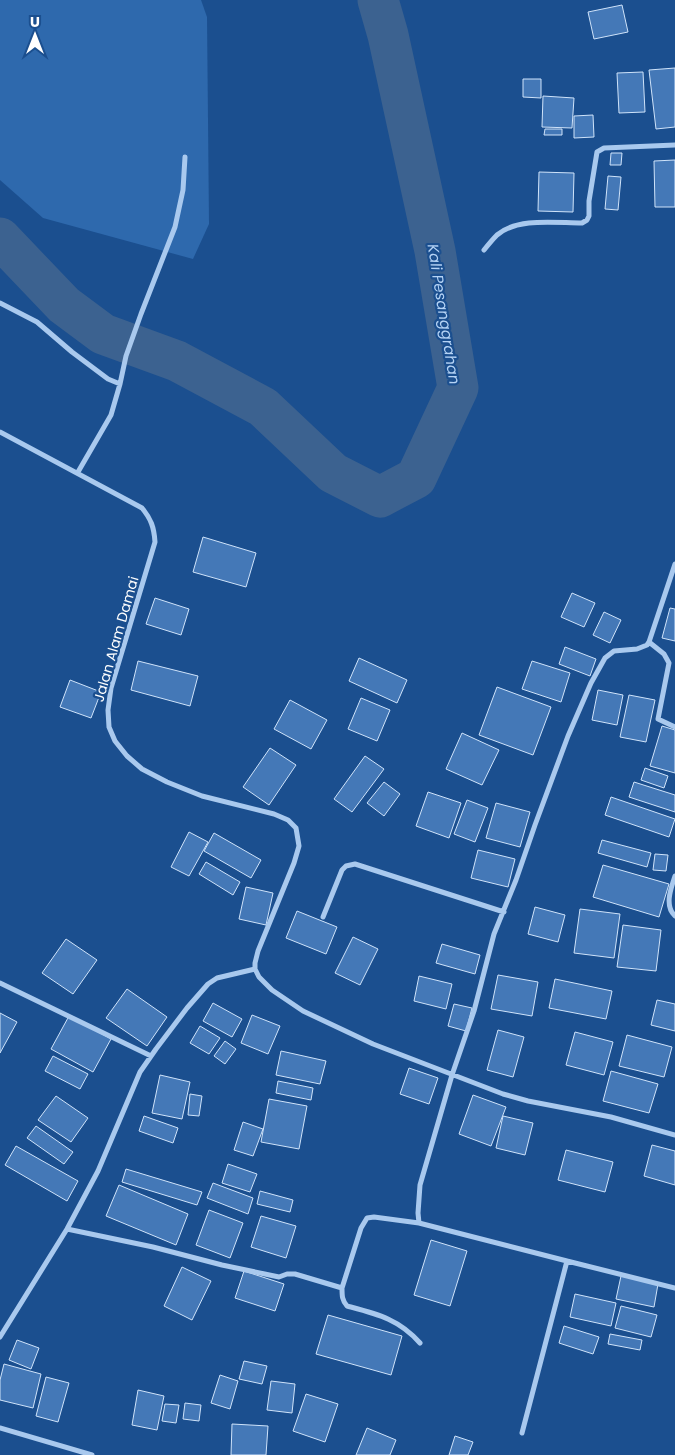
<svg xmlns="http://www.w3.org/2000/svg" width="675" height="1455" viewBox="0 0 675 1455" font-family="Poppins,sans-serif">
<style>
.green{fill:#2e69ad}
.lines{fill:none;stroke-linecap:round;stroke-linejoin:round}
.river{stroke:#3c6290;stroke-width:41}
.building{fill:#4478b7;stroke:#cfe3fa}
.minor{stroke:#a9c9ee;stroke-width:5}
.labels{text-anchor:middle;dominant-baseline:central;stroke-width:4.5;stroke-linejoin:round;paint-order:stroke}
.street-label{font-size:14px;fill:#fff;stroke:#1b4f8f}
.water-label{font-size:15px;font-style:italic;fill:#b5d3f5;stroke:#1b4f8f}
</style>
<rect width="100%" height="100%" fill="#1b4f8f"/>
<!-- green -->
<path class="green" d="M 0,0 L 201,0 L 207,17 L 209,224 L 193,259 L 43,218 L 0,180 Z"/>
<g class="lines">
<!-- river -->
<path class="river" d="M 0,238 L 64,305 L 103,334 L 177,361 L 263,407 L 333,473 L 380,497 L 416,478 L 458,388 L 435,251 L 388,35 L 378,0"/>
</g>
<!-- building -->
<path class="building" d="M 622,5 L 628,32 L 594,39 L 588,12 Z
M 675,68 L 675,127 L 656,129 L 649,70 Z
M 643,72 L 645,112 L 619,113 L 617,73 Z
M 523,79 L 541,79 L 541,98 L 523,97 Z
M 543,96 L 574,98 L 572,128 L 542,127 Z
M 593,115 L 594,137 L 574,138 L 574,116 Z
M 545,129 L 562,129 L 562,135 L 544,135 Z
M 611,153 L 622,153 L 621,165 L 610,165 Z
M 675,160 L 675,207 L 655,207 L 654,161 Z
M 539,172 L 574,173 L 573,212 L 538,211 Z
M 608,176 L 621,177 L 618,210 L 605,209 Z
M 203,537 L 256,553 L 246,587 L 193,572 Z
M 572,593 L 595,603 L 584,627 L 561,617 Z
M 155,598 L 189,609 L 181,635 L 146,624 Z
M 670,608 L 675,609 L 675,641 L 662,638 Z
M 604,612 L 621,620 L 610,643 L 593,635 Z
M 565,647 L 596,659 L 590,676 L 559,664 Z
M 359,658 L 407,680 L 397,703 L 349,681 Z
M 138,661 L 198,676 L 190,706 L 131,690 Z
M 532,661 L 570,673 L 561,702 L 522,689 Z
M 70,680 L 101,692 L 91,718 L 60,707 Z
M 497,687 L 551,707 L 533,755 L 479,735 Z
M 598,690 L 623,695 L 617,725 L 592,720 Z
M 629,695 L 655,700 L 646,742 L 620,737 Z
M 361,698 L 390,710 L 377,741 L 348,729 Z
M 290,700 L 327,720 L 311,749 L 274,729 Z
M 662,726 L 675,730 L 675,773 L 650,766 Z
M 462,733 L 499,750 L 482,785 L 446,769 Z
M 270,748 L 296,765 L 269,805 L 243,787 Z
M 365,756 L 384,769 L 352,812 L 334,799 Z
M 645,768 L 668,776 L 664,788 L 641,780 Z
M 384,782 L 400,794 L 384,816 L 367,803 Z
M 634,782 L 675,795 L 675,812 L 629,797 Z
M 428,792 L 461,803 L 449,838 L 416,826 Z
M 611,797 L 675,819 L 669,837 L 605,815 Z
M 467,800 L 488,808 L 475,842 L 454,834 Z
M 496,803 L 530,812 L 520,847 L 486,838 Z
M 189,832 L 208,842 L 189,876 L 171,867 Z
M 214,833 L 261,860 L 251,878 L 204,851 Z
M 602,840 L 651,853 L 647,867 L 598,853 Z
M 478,850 L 515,859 L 508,887 L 471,878 Z
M 655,854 L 668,855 L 666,871 L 653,870 Z
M 206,862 L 240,882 L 233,895 L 199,874 Z
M 603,865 L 669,884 L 659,917 L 593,897 Z
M 246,887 L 273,893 L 266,925 L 239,919 Z
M 535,907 L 565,915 L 558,942 L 528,934 Z
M 580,909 L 620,914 L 614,958 L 574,953 Z
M 297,911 L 337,927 L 326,954 L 286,938 Z
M 623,925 L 661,930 L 656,971 L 617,967 Z
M 353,937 L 378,949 L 360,985 L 335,973 Z
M 66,939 L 97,960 L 73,994 L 42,973 Z
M 442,944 L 480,955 L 475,974 L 436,963 Z
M 498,975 L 538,982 L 532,1016 L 491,1009 Z
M 419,976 L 452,984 L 446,1009 L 414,1001 Z
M 555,979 L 612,991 L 606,1019 L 549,1008 Z
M 127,989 L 167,1017 L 147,1046 L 106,1018 Z
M 657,1000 L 675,1004 L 675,1031 L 651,1025 Z
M 213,1003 L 242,1019 L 232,1037 L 203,1021 Z
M 454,1004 L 472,1008 L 466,1031 L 448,1026 Z
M 0,1013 L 17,1022 L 0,1053 Z
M 252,1015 L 280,1026 L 268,1054 L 241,1043 Z
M 69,1016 L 111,1039 L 93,1072 L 51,1049 Z
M 200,1026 L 220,1038 L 209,1054 L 190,1043 Z
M 498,1030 L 524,1037 L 513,1077 L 487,1070 Z
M 575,1032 L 613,1042 L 604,1075 L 566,1065 Z
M 627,1035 L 672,1047 L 664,1077 L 619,1066 Z
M 225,1041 L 236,1049 L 225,1064 L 214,1056 Z
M 281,1051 L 326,1061 L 320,1084 L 276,1075 Z
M 53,1056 L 88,1074 L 80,1089 L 45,1071 Z
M 409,1068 L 438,1078 L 429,1104 L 400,1094 Z
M 611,1071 L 658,1084 L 649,1113 L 603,1101 Z
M 160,1075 L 190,1082 L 182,1119 L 152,1113 Z
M 278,1081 L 313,1088 L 311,1100 L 276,1093 Z
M 190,1094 L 202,1096 L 199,1116 L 188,1115 Z
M 473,1095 L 506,1107 L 491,1146 L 459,1134 Z
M 56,1096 L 88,1118 L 71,1142 L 38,1120 Z
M 269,1099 L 307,1106 L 299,1149 L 261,1142 Z
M 144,1116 L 178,1128 L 173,1143 L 139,1131 Z
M 503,1116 L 533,1123 L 525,1155 L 496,1148 Z
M 243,1122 L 263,1129 L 253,1156 L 234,1150 Z
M 36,1126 L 73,1152 L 64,1164 L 27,1138 Z
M 652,1145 L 675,1151 L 675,1185 L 644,1176 Z
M 16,1146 L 78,1181 L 67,1201 L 5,1165 Z
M 566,1150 L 613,1162 L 605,1192 L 558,1180 Z
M 228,1164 L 257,1174 L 250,1192 L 222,1183 Z
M 126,1169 L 202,1192 L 197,1205 L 122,1182 Z
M 213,1183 L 253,1198 L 248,1214 L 207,1198 Z
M 119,1185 L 188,1214 L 176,1245 L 106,1216 Z
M 260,1191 L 293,1200 L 290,1212 L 257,1204 Z
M 209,1210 L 243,1223 L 230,1258 L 196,1245 Z
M 261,1216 L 296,1226 L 286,1258 L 251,1247 Z
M 431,1240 L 467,1251 L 450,1306 L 414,1295 Z
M 182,1267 L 211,1281 L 192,1320 L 164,1306 Z
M 244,1271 L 284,1284 L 275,1311 L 235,1298 Z
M 621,1276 L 658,1284 L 654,1307 L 616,1299 Z
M 575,1294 L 616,1303 L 611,1326 L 570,1317 Z
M 621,1306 L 657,1315 L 651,1337 L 615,1328 Z
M 328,1315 L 402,1336 L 391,1375 L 316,1354 Z
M 564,1326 L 599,1337 L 593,1354 L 559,1343 Z
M 610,1334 L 642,1340 L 640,1350 L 608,1344 Z
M 17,1340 L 39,1348 L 31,1369 L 9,1360 Z
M 244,1361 L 267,1366 L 262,1384 L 239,1379 Z
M 4,1364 L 41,1374 L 33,1408 L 0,1400 L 0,1380 Z
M 220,1375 L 238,1381 L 230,1409 L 211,1403 Z
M 46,1377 L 69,1383 L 58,1422 L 36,1416 Z
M 271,1381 L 295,1384 L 292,1413 L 267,1410 Z
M 138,1390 L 164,1396 L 157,1430 L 132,1425 Z
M 306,1394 L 338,1404 L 325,1442 L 293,1431 Z
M 185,1403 L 201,1405 L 199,1421 L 183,1419 Z
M 165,1404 L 179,1405 L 176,1423 L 162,1421 Z
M 232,1424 L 268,1426 L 266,1455 L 231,1455 Z
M 367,1428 L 396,1440 L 390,1455 L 356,1455 Z
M 455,1436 L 473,1442 L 468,1455 L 449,1455 Z"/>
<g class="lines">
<!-- minor -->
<path class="minor" d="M 484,250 C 488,245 492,240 497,235 C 518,217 556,223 582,223 L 587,220 L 589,216 L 589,201 L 597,152 L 604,148 L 675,145
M 0,303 L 37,322 L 72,352 L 108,379 L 120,384
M 0,432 L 142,508 C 151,519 154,527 155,542 L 111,688 L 108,710 L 109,727 L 115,741 L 127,756 L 142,769 L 167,782 L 202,796 L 274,814 L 288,820 L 296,828 L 299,846 L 294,863 L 258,951 L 255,963 L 255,969 L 259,977 L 272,990 L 303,1011 L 373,1044 L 503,1094 L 528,1101 L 611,1117 L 675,1135
M 78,472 L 111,415 L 120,384 L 126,356 L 141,314 L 175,227 L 183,190 L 185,157
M 649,642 L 664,654 L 669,663 L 658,719 L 675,727
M 675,876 C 671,888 664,906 675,916
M 323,917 L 342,870 L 346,866 L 355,864 L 504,912
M 0,983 L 151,1056
M 419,1223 L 418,1213 L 420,1185 L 452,1075 L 474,1011 L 494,934 L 516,880 L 535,825 L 568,736 L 591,683 L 605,658 L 614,651 L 637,649 L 647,645 L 649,642 L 675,564
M 67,1229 L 153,1247 L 222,1265 L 279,1277 L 287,1274 L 295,1274 L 342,1288 L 361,1228 L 367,1218 L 374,1217 L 419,1223 L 567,1261
M 342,1288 C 342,1296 342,1300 347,1306 C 377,1314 399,1319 420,1343
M 0,1337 L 67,1229 L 98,1171 L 140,1072 L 156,1049 L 187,1008 L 208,984 L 217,978 L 255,969
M 0,1428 L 92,1455
M 522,1433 L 567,1261 L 675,1288"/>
</g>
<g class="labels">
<!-- street labels -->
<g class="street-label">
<text transform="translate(116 639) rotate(-74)">Jalan Alam Damai</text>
</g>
<!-- water labels -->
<g class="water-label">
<text transform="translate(444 314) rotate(81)">Kali Pesanggrahan</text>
</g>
</g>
<!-- north arrow -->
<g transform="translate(35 35)" stroke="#1b4f8f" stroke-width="4" paint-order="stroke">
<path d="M0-4L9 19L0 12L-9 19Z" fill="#ffffff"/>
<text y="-8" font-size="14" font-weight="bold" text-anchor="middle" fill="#ffffff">U</text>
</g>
</svg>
